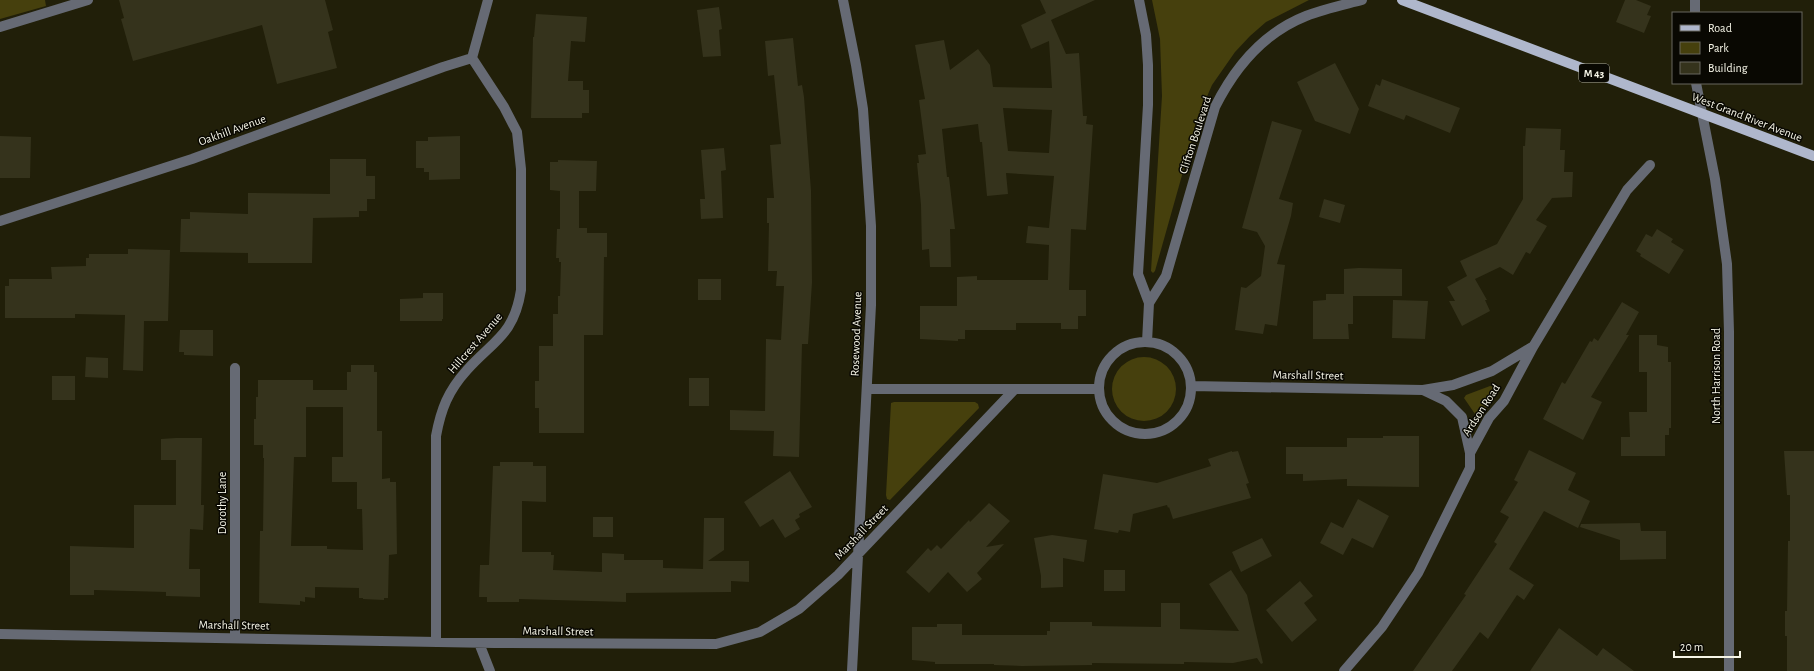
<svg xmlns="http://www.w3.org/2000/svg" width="1814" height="671" viewBox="0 0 1814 671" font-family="'Alegreya Sans',sans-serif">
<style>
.green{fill:#46400d}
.building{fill:#35331c;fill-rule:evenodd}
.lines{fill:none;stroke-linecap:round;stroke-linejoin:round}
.minor{stroke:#666a74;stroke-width:10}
.tertiary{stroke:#666a74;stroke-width:10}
.primary{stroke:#afb7cc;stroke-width:10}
.labels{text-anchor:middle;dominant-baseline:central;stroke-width:3;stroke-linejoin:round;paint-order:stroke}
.shield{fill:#090802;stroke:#afaea2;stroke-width:1}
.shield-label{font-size:11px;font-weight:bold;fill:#f6f5e7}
.street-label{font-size:12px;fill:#f6f5e7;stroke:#090802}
</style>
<rect width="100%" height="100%" fill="#211f09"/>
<!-- green -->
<path class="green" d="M 0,0 L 45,0 L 46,6 L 0,19 Z
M 1152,0 L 1309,0 L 1266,22 L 1250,36 L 1235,52 L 1212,85 L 1199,115 L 1155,271 L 1153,273 L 1151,271 L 1162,96 L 1160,39 Z
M1112 389a32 32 0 1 1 64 0a32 32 0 1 1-64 0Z
M 1490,386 L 1495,387 L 1496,390 L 1482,416 L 1477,417 L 1464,398 L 1466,395 Z
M 894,402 L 975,402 L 978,404 L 979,408 L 890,500 L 887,499 L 886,495 L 891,403 Z"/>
<!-- building -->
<path class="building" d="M 119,0 L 325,0 L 333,30 L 328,32 L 337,68 L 277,84 L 262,25 L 133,61 L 121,19 L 124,18 Z
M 1040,0 L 1095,0 L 1051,20 L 1066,54 L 1079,53 L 1083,116 L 1087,116 L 1086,124 L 1093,125 L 1086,230 L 1071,229 L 1069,290 L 1086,290 L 1086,316 L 1078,316 L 1078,329 L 1061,329 L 1061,323 L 1016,323 L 1016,330 L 965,330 L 965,339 L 958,339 L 958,341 L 920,339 L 920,306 L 957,306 L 957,277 L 977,276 L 977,280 L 1048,280 L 1049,245 L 1026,243 L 1028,226 L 1049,228 L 1054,176 L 1006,173 L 1008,194 L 987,196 L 982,142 L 980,142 L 978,124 L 942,129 L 947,177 L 949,177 L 955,229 L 950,229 L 951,267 L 930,267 L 929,249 L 922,250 L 921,205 L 917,163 L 919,163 L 918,155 L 926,154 L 919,100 L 925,99 L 915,45 L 944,40 L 950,70 L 978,49 L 990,65 L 993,87 L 1052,88 L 1049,41 L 1031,49 L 1021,25 L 1046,13 ZM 1003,108 L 1052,110 L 1049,153 L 1008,151 Z
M 1625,0 L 1636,0 L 1651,6 L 1647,15 L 1651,16 L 1644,33 L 1616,22 Z
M 719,7 L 722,29 L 719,30 L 721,56 L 703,57 L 697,10 Z
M 536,14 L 587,17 L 585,42 L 571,41 L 568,81 L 583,81 L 583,90 L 589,90 L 589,113 L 582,113 L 582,118 L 531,118 L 533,37 L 534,37 Z
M 793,38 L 798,86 L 802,85 L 804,97 L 811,191 L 812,282 L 808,344 L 802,344 L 799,457 L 773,456 L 774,431 L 730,430 L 730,410 L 765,411 L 766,339 L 781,340 L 784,286 L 776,286 L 777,271 L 768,271 L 769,223 L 767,223 L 767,198 L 774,198 L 770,145 L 781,144 L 774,75 L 768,76 L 765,41 Z
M 1335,63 L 1359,109 L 1350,134 L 1315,121 L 1297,82 Z
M 1382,79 L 1460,108 L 1450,133 L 1406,115 L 1404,120 L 1368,106 L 1376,84 L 1380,86 Z
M 1272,121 L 1302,130 L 1279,199 L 1293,203 L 1291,216 L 1277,264 L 1285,265 L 1277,326 L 1265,324 L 1263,334 L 1235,330 L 1241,287 L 1246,288 L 1261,276 L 1265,246 L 1257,232 L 1242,228 Z
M 1526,128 L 1561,129 L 1560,150 L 1565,150 L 1564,172 L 1573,172 L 1572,197 L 1552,198 L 1536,220 L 1547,226 L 1530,254 L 1526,252 L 1513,275 L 1500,267 L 1475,279 L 1487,300 L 1485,300 L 1490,311 L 1462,326 L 1449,301 L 1455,301 L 1447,287 L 1467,276 L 1460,261 L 1497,244 L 1523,199 L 1523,146 L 1525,146 Z
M 0,136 L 31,137 L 30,178 L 0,178 Z
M 460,136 L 460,179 L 429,180 L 429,172 L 424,172 L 424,168 L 416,168 L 416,141 L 428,141 L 428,137 Z
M 724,148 L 726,170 L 721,171 L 723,218 L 701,219 L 700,199 L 705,199 L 701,150 Z
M 330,159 L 366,159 L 366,176 L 375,176 L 375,199 L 367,199 L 367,211 L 359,211 L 359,217 L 313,218 L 312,263 L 248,263 L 248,253 L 180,252 L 181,219 L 190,219 L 190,212 L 248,214 L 248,193 L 330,194 Z
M 558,160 L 597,161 L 596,191 L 579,191 L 579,228 L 587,228 L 587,233 L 607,233 L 607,257 L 604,257 L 603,335 L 584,335 L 584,433 L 539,433 L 539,408 L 535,408 L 535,381 L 539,381 L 539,346 L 553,346 L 553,314 L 558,314 L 558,296 L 560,296 L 561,262 L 559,262 L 559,258 L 556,258 L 557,229 L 560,229 L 560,191 L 550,190 L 550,162 L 558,162 Z
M 1324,199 L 1345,205 L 1340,223 L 1319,217 Z
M 1657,229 L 1673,239 L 1671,242 L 1684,250 L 1669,274 L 1640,256 L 1641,254 L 1636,251 L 1646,234 L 1652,237 Z
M 128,249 L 170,250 L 168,321 L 144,321 L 143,371 L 123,370 L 125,315 L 75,314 L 75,318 L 5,318 L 5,286 L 9,286 L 9,279 L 52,279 L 51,267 L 86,266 L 86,258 L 89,258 L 89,254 L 128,254 Z
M 1359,268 L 1402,269 L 1402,296 L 1353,296 L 1353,324 L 1348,324 L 1349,339 L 1313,339 L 1313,301 L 1326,300 L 1326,294 L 1344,294 L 1344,269 Z
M 698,279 L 721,279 L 721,300 L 698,300 Z
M 423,293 L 443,293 L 443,319 L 442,319 L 442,321 L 400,321 L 400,299 L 423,298 Z
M 1393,300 L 1428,301 L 1425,339 L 1392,338 Z
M 1622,302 L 1639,312 L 1626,335 L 1629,335 L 1591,397 L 1602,402 L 1583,440 L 1543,419 L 1562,382 L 1565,384 L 1590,341 L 1592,342 L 1594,338 L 1598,341 Z
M 180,330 L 213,330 L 213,356 L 184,355 L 184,352 L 179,352 Z
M 1639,335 L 1657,335 L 1657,345 L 1668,347 L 1668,362 L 1671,362 L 1671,428 L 1669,428 L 1669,435 L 1665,435 L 1665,456 L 1621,456 L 1621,437 L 1630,437 L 1629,412 L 1647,412 L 1647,372 L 1639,372 Z
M 86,357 L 108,358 L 108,378 L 85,377 Z
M 351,365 L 374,365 L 374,372 L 377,372 L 377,431 L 382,431 L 382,479 L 390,478 L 390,482 L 396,482 L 397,554 L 389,555 L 388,598 L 384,598 L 384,600 L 363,599 L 363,598 L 359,598 L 359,588 L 315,587 L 315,598 L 305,597 L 305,602 L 300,601 L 300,605 L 259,603 L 260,531 L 263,531 L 264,458 L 263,458 L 263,445 L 254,445 L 254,419 L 256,419 L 256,397 L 258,397 L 258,380 L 313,380 L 313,390 L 347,390 L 347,372 L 351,372 ZM 306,407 L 343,407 L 343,457 L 332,457 L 332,482 L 357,482 L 357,509 L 362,509 L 363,550 L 327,549 L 327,546 L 291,546 L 294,457 L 306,457 Z
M 52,376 L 75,376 L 75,400 L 52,400 Z
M 689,378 L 709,378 L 709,406 L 689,406 Z
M 1383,436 L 1419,436 L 1419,487 L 1347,486 L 1347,479 L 1303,481 L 1303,474 L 1286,474 L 1286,447 L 1347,447 L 1347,438 L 1383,438 Z
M 176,438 L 202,438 L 201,505 L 204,505 L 203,530 L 190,529 L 189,569 L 200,569 L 200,597 L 166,596 L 166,592 L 94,590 L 94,595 L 70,595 L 70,546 L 134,548 L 134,505 L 176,505 L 176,460 L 161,460 L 161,439 Z
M 1529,450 L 1576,473 L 1568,490 L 1590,501 L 1578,528 L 1544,511 L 1509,569 L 1534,585 L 1524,600 L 1517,595 L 1488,639 L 1480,632 L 1452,671 L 1413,671 L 1466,595 L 1464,594 L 1497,544 L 1494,542 L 1509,517 L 1500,512 L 1518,482 L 1514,480 Z
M 1232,451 L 1232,452 L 1238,451 L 1249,483 L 1246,484 L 1251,498 L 1173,519 L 1169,507 L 1168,508 L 1167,505 L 1133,514 L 1130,532 L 1119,530 L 1118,533 L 1094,529 L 1103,474 L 1157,483 L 1211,466 L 1208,459 Z
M 1784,451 L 1814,451 L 1814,671 L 1787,671 L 1787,636 L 1785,636 L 1785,611 L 1787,611 L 1788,541 L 1790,541 L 1790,495 L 1787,495 Z
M 500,462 L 533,462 L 533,466 L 546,466 L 546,502 L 522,501 L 522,552 L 551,552 L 551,555 L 554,555 L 553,570 L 602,572 L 602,553 L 624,554 L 624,560 L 663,560 L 663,568 L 703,569 L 704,518 L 724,518 L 724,550 L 708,561 L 749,561 L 749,582 L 731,581 L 731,592 L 626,593 L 626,602 L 519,599 L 519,602 L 487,602 L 487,597 L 479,597 L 480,565 L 489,565 L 493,466 L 500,466 Z
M 790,471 L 812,507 L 799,514 L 800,517 L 795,520 L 800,529 L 785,538 L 773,519 L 760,527 L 744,502 Z
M 1358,499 L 1389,516 L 1373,548 L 1352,538 L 1343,555 L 1320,543 L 1331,522 L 1343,528 Z
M 989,503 L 1010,521 L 986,547 L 1004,544 L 977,573 L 982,579 L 967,592 L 948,572 L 929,593 L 906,572 L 928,548 L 931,551 L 937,545 L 941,549 L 969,520 L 970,522 Z
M 593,517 L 613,517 L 613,537 L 593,537 Z
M 1640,523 L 1641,531 L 1666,531 L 1666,559 L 1620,560 L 1620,540 L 1580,527 L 1581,524 Z
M 1052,535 L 1087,540 L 1084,562 L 1063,558 L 1063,587 L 1041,588 L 1041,576 L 1034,538 Z
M 1262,538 L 1272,556 L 1241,572 L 1232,552 Z
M 1104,570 L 1125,570 L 1125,591 L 1104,591 Z
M 1231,570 L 1247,595 L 1263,663 L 1261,664 L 1257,658 L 1233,663 L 1184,662 L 1184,664 L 1092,663 L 1092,665 L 1022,666 L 994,665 L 994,664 L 935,664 L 935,662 L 912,660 L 912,627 L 937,627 L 937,624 L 962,624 L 962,635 L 1047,635 L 1047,631 L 1050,631 L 1050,622 L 1092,622 L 1092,626 L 1161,627 L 1161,603 L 1180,603 L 1180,629 L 1239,631 L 1209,584 Z
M 1300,581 L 1313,596 L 1304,603 L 1317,620 L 1292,642 L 1266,610 Z
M 1559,628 L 1597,656 L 1603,648 L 1634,671 L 1530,671 Z"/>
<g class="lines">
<!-- minor -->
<path class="minor" d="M 843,0 L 856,65 L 863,109 L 871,226 L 871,305 L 852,671
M 1139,0 L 1146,35 L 1148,65 L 1148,105 L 1138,274 L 1149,303 L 1147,342
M 0,27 L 88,0
M 0,221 L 192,159 L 443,67 L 472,58
M 1149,303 L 1166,276 L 1215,107 C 1235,67 1263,33 1306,16 C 1324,9 1343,5 1362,0
M1099 388a46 46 0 1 1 92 0a46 46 0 1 1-92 0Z
M 1191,386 L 1423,390 L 1453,385 L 1492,371 L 1532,347
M 867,389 L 1015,389
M 1423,390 L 1446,401 L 1462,417 L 1470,453
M 0,634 L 494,643 L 716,644 L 760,632 L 799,609 L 838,575 L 1015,389 L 1098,389
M 235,638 L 235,368
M 436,642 L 436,436 C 441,409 448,391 467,370 C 494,340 514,335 521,290 L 521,169 L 517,132 L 504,107 L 472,58 L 488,0
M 479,643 L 490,671
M 1344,671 L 1382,627 L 1418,573 L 1470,468 L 1470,453 L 1489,418 L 1504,401 L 1533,347 L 1627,190 L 1650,165"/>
<!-- tertiary -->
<path class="tertiary" d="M 1695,13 L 1695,0
M 1696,83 L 1715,179 L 1727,264 L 1729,332 L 1729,671"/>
<!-- primary -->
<path class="primary" d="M 1402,0 L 1814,156"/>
</g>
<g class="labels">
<!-- shield labels -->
<rect class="shield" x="1579" y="64" width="30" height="18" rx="3"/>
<g class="shield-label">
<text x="1594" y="73">M 43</text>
</g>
<!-- street labels -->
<g class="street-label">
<text transform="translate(1747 117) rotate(21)">West Grand River Avenue</text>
<text transform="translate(232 130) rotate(-20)">Oakhill Avenue</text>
<text transform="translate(1195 135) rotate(-72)">Clifton Boulevard</text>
<text transform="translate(856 334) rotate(-88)">Rosewood Avenue</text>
<text transform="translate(475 343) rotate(-49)">Hillcrest Avenue</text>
<text transform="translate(1308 375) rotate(1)">Marshall Street</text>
<text transform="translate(1716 376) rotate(-90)">North Harrison Road</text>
<text transform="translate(1481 410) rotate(-57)">Ardson Road</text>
<text transform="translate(222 503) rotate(-90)">Dorothy Lane</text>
<text transform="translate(861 532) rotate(-46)">Marshall Street</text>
<text transform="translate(234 625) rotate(1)">Marshall Street</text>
<text transform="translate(558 631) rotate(1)">Marshall Street</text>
</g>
</g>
<!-- legend -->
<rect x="1672" y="12" width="130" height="72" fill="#090802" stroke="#68675e"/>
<rect x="1680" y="25" width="20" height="6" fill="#afb7cc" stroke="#68675e"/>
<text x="1708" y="32" font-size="12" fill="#f6f5e7">Road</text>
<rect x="1680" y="42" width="20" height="12" fill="#46400d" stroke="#68675e"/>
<text x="1708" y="52" font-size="12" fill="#f6f5e7">Park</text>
<rect x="1680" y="62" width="20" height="12" fill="#35331c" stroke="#68675e"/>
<text x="1708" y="72" font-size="12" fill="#f6f5e7">Building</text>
<!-- scale -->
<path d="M1674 651v6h66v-6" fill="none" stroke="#f6f5e7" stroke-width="2"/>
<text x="1680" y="651" font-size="12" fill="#f6f5e7" stroke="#090802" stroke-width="3" paint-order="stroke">20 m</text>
</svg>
